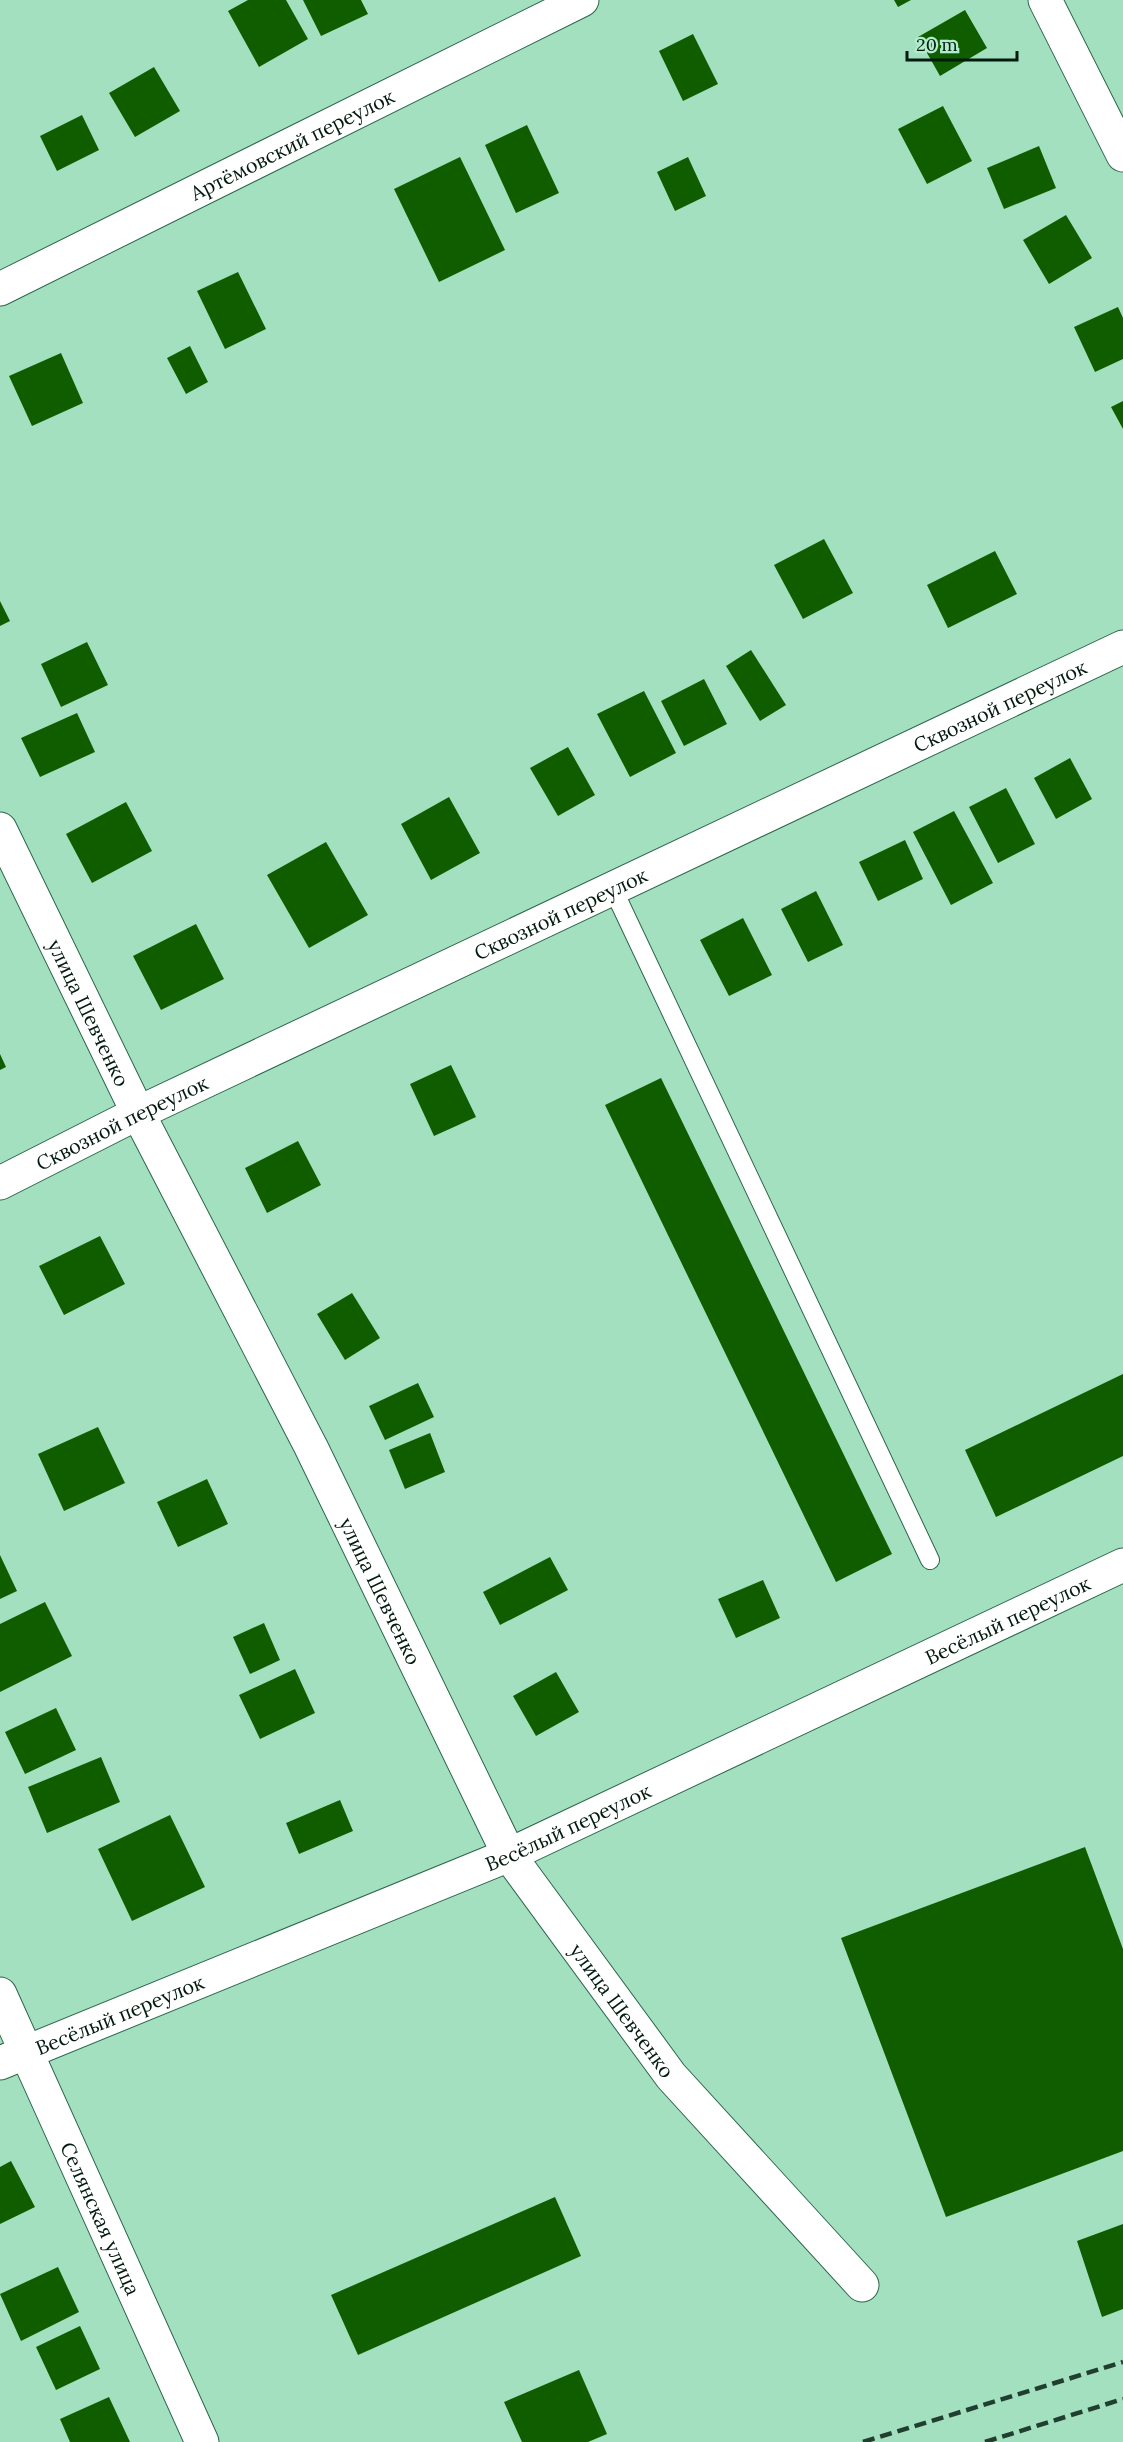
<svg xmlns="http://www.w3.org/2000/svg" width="1123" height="2442" viewBox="0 0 1123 2442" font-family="Lora,serif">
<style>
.building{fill:#105d00}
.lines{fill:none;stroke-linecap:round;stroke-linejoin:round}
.service-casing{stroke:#2c664b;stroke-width:20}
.minor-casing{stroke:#2c664b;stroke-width:35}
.tertiary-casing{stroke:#2c664b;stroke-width:35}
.primary-casing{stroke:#2c664b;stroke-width:35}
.service{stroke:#fff;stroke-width:18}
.minor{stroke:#fff;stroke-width:33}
.tertiary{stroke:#fff;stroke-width:33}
.primary{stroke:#fff;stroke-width:33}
.rail{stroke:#213f30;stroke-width:4.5;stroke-dasharray:12 6;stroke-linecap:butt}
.labels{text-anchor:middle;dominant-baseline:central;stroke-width:6;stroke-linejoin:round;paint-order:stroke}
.street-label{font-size:20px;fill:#031a0f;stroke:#b0edcc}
</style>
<rect width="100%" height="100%" fill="#a3e0bf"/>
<!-- building -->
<path class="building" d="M 248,0 L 286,0 L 308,39 L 259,67 L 228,11 Z
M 303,0 L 361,0 L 368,14 L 321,36 Z
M 894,0 L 911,0 L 898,7 Z
M 965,10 L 987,48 L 940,76 L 918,37 Z
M 693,34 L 718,84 L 683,101 L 659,51 Z
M 154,67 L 180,111 L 135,137 L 109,93 Z
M 943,106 L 972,161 L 927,184 L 898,129 Z
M 82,115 L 99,150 L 57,171 L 40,136 Z
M 527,125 L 559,193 L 516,213 L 485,145 Z
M 1039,146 L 1056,188 L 1004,209 L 987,168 Z
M 460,157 L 505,250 L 439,282 L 394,189 Z
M 688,157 L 706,196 L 675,211 L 657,172 Z
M 1066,215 L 1092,258 L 1049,284 L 1023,240 Z
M 238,272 L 266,329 L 225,349 L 197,291 Z
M 1118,307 L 1123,318 L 1123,359 L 1095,372 L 1074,327 Z
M 190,346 L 208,382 L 186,394 L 167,358 Z
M 61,353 L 83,403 L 32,426 L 9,376 Z
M 1123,401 L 1123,429 L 1111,407 Z
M 824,539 L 853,593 L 803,619 L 774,565 Z
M 995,551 L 1017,594 L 948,628 L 927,585 Z
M 0,601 L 10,621 L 0,626 Z
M 87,642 L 108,685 L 61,707 L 41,664 Z
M 751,650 L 786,705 L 760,721 L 726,666 Z
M 704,679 L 727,724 L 684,746 L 661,701 Z
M 644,691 L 676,753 L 630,777 L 597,714 Z
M 77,713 L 95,752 L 40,777 L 21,738 Z
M 568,747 L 595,795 L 558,816 L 530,768 Z
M 1070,758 L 1092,799 L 1056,819 L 1034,778 Z
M 1006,788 L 1035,844 L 998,863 L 969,807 Z
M 449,797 L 480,853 L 431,880 L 401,824 Z
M 126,802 L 152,851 L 92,883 L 66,834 Z
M 954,811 L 993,883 L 951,905 L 913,832 Z
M 905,840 L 923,879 L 878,901 L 859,862 Z
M 326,842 L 368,915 L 309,948 L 267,875 Z
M 816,891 L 843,945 L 808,962 L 781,909 Z
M 743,918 L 772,975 L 729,996 L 700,940 Z
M 196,924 L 224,979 L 161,1010 L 133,956 Z
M 0,1054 L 6,1067 L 0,1070 Z
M 451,1065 L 476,1117 L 434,1136 L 410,1084 Z
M 661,1078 L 892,1554 L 836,1582 L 605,1105 Z
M 298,1141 L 321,1185 L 267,1213 L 245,1168 Z
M 100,1236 L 125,1284 L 64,1315 L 39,1266 Z
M 352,1293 L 380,1338 L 345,1360 L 317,1314 Z
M 1123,1374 L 1123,1456 L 996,1517 L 965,1450 Z
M 418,1383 L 434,1417 L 385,1440 L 369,1406 Z
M 98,1427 L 125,1483 L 64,1511 L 38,1454 Z
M 430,1433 L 445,1472 L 405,1489 L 389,1450 Z
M 207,1479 L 228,1524 L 178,1547 L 157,1502 Z
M 0,1555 L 17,1591 L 0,1599 Z
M 550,1557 L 568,1590 L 500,1625 L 483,1592 Z
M 763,1580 L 780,1618 L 736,1638 L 718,1599 Z
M 45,1602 L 72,1656 L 0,1692 L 0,1624 Z
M 264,1623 L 280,1660 L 250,1674 L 233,1637 Z
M 295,1669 L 315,1713 L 260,1739 L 239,1695 Z
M 556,1672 L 579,1712 L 536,1736 L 513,1696 Z
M 56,1708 L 76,1750 L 25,1774 L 5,1732 Z
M 101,1757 L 120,1802 L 47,1833 L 28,1787 Z
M 340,1800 L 353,1831 L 299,1854 L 286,1823 Z
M 170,1815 L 205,1887 L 132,1921 L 98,1849 Z
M 1085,1847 L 1123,1949 L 1123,2151 L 946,2217 L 841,1938 Z
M 11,2161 L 35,2207 L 0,2224 L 0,2167 Z
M 555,2197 L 581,2256 L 358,2355 L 331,2295 Z
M 1123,2224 L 1123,2309 L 1102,2317 L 1077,2241 Z
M 58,2267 L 79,2312 L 21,2341 L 0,2294 Z
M 80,2326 L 100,2369 L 56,2390 L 36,2347 Z
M 579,2370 L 607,2434 L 588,2442 L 522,2442 L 504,2402 Z
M 109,2397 L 130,2442 L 70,2442 L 60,2419 Z"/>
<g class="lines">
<!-- service casing -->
<g class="service-casing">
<path id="service" d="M 613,889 L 930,1560"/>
</g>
<!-- minor casing -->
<g class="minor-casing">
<g id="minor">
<path d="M 1045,0 L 1123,155"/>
<path id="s1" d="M 0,289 L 582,0"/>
<path id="s2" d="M 138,1113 L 311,1447 L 509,1855 L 671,2076 L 862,2285"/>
<path id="s3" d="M 0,1994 L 202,2442"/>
<path id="s4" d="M 0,2063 L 509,1855 L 1123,1565"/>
</g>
</g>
<!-- tertiary casing -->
<g class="tertiary-casing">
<g id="tertiary">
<path id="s5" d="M 0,829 L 138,1113"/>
</g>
</g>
<!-- primary casing -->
<g class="primary-casing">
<g id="primary">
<path id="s6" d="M 0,1183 L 138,1113 L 1123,647"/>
</g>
</g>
<!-- service -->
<use href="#service" class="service"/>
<!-- minor -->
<use href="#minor" class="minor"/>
<!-- tertiary -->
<use href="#tertiary" class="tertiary"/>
<!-- primary -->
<use href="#primary" class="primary"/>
<!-- rail -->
<path class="rail" d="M 863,2442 L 1123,2362
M 985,2442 L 1123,2399"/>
</g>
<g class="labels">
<!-- street labels -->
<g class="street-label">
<text stroke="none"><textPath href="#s1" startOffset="326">Артёмовский переулок</textPath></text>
<text stroke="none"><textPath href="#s6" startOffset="1108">Сквозной переулок</textPath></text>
<text stroke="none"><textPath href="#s6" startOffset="622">Сквозной переулок</textPath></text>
<text stroke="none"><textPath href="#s5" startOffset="204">улица Шевченко</textPath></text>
<text stroke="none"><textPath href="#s6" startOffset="136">Сквозной переулок</textPath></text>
<text stroke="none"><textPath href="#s2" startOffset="536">улица Шевченко</textPath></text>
<text stroke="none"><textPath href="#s4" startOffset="1101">Весёлый переулок</textPath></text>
<text stroke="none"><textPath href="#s4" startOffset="615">Весёлый переулок</textPath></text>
<text stroke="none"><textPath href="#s2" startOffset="1022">улица Шевченко</textPath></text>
<text stroke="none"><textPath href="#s4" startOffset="129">Весёлый переулок</textPath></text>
<text stroke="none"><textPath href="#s3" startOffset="246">Селянская улица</textPath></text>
</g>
</g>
<!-- scale -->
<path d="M907 51v9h110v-9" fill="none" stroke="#031a0f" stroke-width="3"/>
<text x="916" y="51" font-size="18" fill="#031a0f" stroke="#b0edcc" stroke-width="4.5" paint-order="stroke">20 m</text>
</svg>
